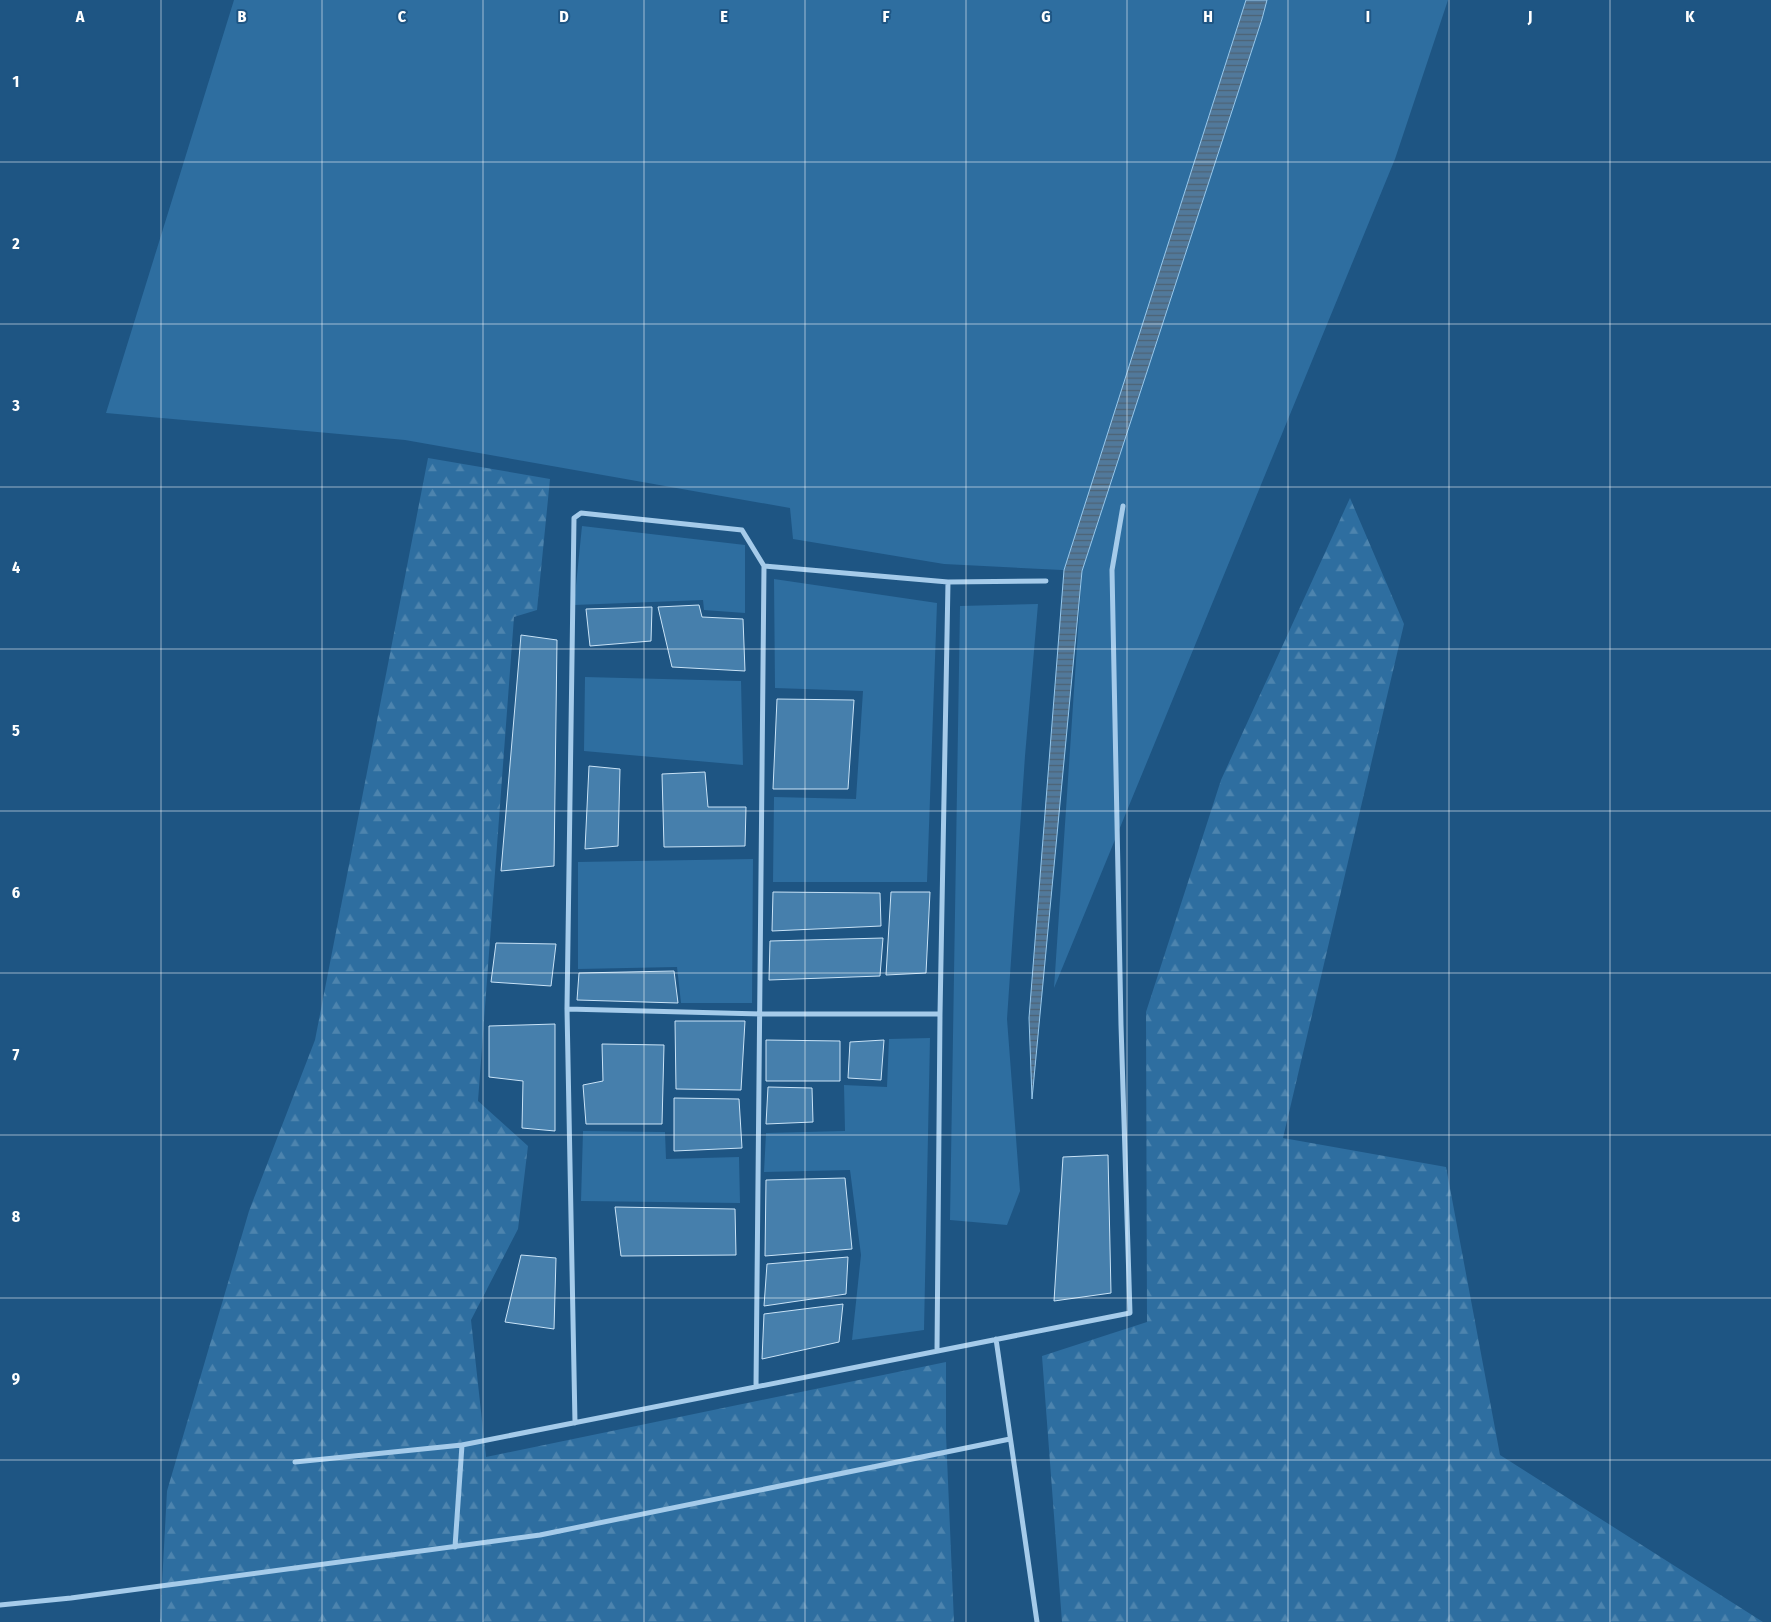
<svg xmlns="http://www.w3.org/2000/svg" width="1771" height="1622" viewBox="0 0 1771 1622" font-family="'Fira Sans Condensed',sans-serif">
<style>
.green{fill:#2e6ea0}
.forest{fill:url(#forest-firs)}
.water{fill:url(#water-rules);stroke:#98c8eb}
.building{fill:#467fac;stroke:#c9e3f7}
.lines{fill:none;stroke-linecap:round;stroke-linejoin:round}
.minor{stroke:#a5cbea;stroke-width:5}
.grid{fill:none;stroke:#fff;stroke-width:1;stroke-opacity:0.55}
.grid-label{font-size:16px;text-anchor:middle;font-weight:bold;fill:#fff;stroke:#1e5583;stroke-width:4;stroke-linejoin:round;paint-order:stroke}
</style>
<defs>
<pattern id="forest-firs" width="22" height="20" patternUnits="userSpaceOnUse" patternTransform="scale(1.25)"><rect width="22" height="20" fill="#2e6ea0"/><path d="M5 1l3.5 6h-7zM16 11l3.5 6h-7z" fill="#4d84ae"/></pattern>
<pattern id="water-rules" width="6" height="5" patternUnits="userSpaceOnUse" patternTransform="scale(1.25)"><rect width="6" height="5" fill="#51799b"/><path d="M0 2.5h6" fill="none" stroke="#4e6274"/></pattern>
</defs>
<rect width="100%" height="100%" fill="#1e5583"/>
<!-- green -->
<path class="green" d="M 234,0 L 1448,0 L 1395,159 L 1054,988 L 1082,571 L 944,564 L 793,539 L 790,508 L 405,440 L 106,413 Z
M 582,526 L 745,545 L 745,613 L 704,610 L 703,600 L 574,605 Z
M 774,579 L 937,603 L 927,882 L 773,882 L 774,797 L 856,799 L 863,691 L 775,688 Z
M 1038,604 L 1025,756 L 1007,1019 L 1020,1191 L 1007,1225 L 950,1220 L 960,606 Z
M 585,677 L 741,681 L 743,765 L 584,751 Z
M 753,859 L 752,1003 L 681,1003 L 677,967 L 578,969 L 578,862 Z
M 930,1038 L 924,1330 L 852,1340 L 861,1255 L 850,1170 L 764,1172 L 766,1133 L 845,1131 L 844,1085 L 887,1087 L 889,1039 Z
M 583,1131 L 665,1132 L 666,1159 L 739,1157 L 740,1203 L 581,1201 Z"/>
<!-- forest -->
<path class="forest" d="M 428,458 L 550,479 L 537,610 L 514,617 L 478,1101 L 528,1146 L 518,1229 L 471,1320 L 486,1457 L 946,1362 L 946,1435 L 954,1622 L 160,1622 L 167,1491 L 249,1211 L 315,1040 Z
M 1350,498 L 1404,624 L 1283,1138 L 1446,1167 L 1500,1455 L 1763,1622 L 1062,1622 L 1042,1356 L 1147,1322 L 1146,1012 L 1221,780 Z"/>
<!-- water -->
<path class="water" d="M 1246,0 L 1267,0 L 1262,19 L 1082,571 L 1032,1099 L 1029,1018 L 1064,570 Z"/>
<!-- building -->
<path class="building" d="M 699,605 L 702,617 L 743,619 L 745,671 L 672,667 L 658,607 Z
M 652,607 L 651,641 L 590,646 L 586,609 Z
M 521,635 L 557,640 L 554,866 L 501,871 Z
M 777,699 L 854,700 L 848,789 L 773,789 Z
M 589,766 L 620,769 L 618,846 L 585,849 Z
M 705,772 L 708,807 L 746,807 L 745,846 L 664,847 L 662,774 Z
M 773,892 L 880,893 L 881,926 L 772,931 Z
M 891,892 L 930,892 L 926,973 L 886,975 Z
M 883,938 L 880,976 L 769,980 L 770,941 Z
M 496,943 L 556,944 L 551,986 L 491,982 Z
M 674,971 L 678,1003 L 577,1000 L 579,973 Z
M 675,1021 L 745,1021 L 741,1090 L 676,1089 Z
M 555,1024 L 555,1131 L 522,1128 L 523,1081 L 489,1077 L 489,1026 Z
M 766,1040 L 840,1041 L 840,1081 L 766,1081 Z
M 884,1040 L 881,1080 L 848,1078 L 850,1042 Z
M 602,1044 L 664,1045 L 662,1124 L 586,1124 L 583,1085 L 603,1081 Z
M 768,1087 L 812,1088 L 813,1122 L 766,1124 Z
M 674,1098 L 739,1099 L 742,1148 L 674,1151 Z
M 1108,1155 L 1111,1293 L 1054,1301 L 1063,1157 Z
M 845,1178 L 852,1249 L 765,1256 L 766,1180 Z
M 615,1207 L 735,1209 L 736,1255 L 621,1256 Z
M 521,1255 L 556,1258 L 554,1329 L 505,1322 Z
M 848,1257 L 846,1294 L 764,1306 L 767,1264 Z
M 843,1304 L 839,1342 L 762,1359 L 764,1314 Z"/>
<g class="lines">
<!-- minor -->
<path class="minor" d="M 764,566 L 948,582 L 1046,581
M 567,1009 L 761,1014 L 940,1014
M 996,1339 L 1037,1622
M 937,1351 L 940,1014 L 948,582
M 575,1423 L 567,1009 L 574,518 L 581,513 L 742,530 L 764,566 L 756,1387
M 295,1462 L 462,1445 L 1130,1313 L 1121,1025 L 1112,570 L 1123,506
M 455,1547 L 462,1445
M 0,1605 L 71,1598 L 540,1535 L 1010,1439"/>
</g>
<!-- grid -->
<path class="grid" d="M 161,0 L 161,1622M 322,0 L 322,1622M 483,0 L 483,1622M 644,0 L 644,1622M 805,0 L 805,1622M 966,0 L 966,1622M 1127,0 L 1127,1622M 1288,0 L 1288,1622M 1449,0 L 1449,1622M 1610,0 L 1610,1622M 0,162 L 1771,162M 0,324 L 1771,324M 0,487 L 1771,487M 0,649 L 1771,649M 0,811 L 1771,811M 0,973 L 1771,973M 0,1135 L 1771,1135M 0,1298 L 1771,1298M 0,1460 L 1771,1460"/>
<g class="grid-label">
<text x="80" y="22">A</text>
<text x="242" y="22">B</text>
<text x="402" y="22">C</text>
<text x="564" y="22">D</text>
<text x="724" y="22">E</text>
<text x="886" y="22">F</text>
<text x="1046" y="22">G</text>
<text x="1208" y="22">H</text>
<text x="1368" y="22">I</text>
<text x="1530" y="22">J</text>
<text x="1690" y="22">K</text>
<text x="16" y="87">1</text>
<text x="16" y="249">2</text>
<text x="16" y="411">3</text>
<text x="16" y="573">4</text>
<text x="16" y="736">5</text>
<text x="16" y="898">6</text>
<text x="16" y="1060">7</text>
<text x="16" y="1222">8</text>
<text x="16" y="1384">9</text>
</g>
</svg>
